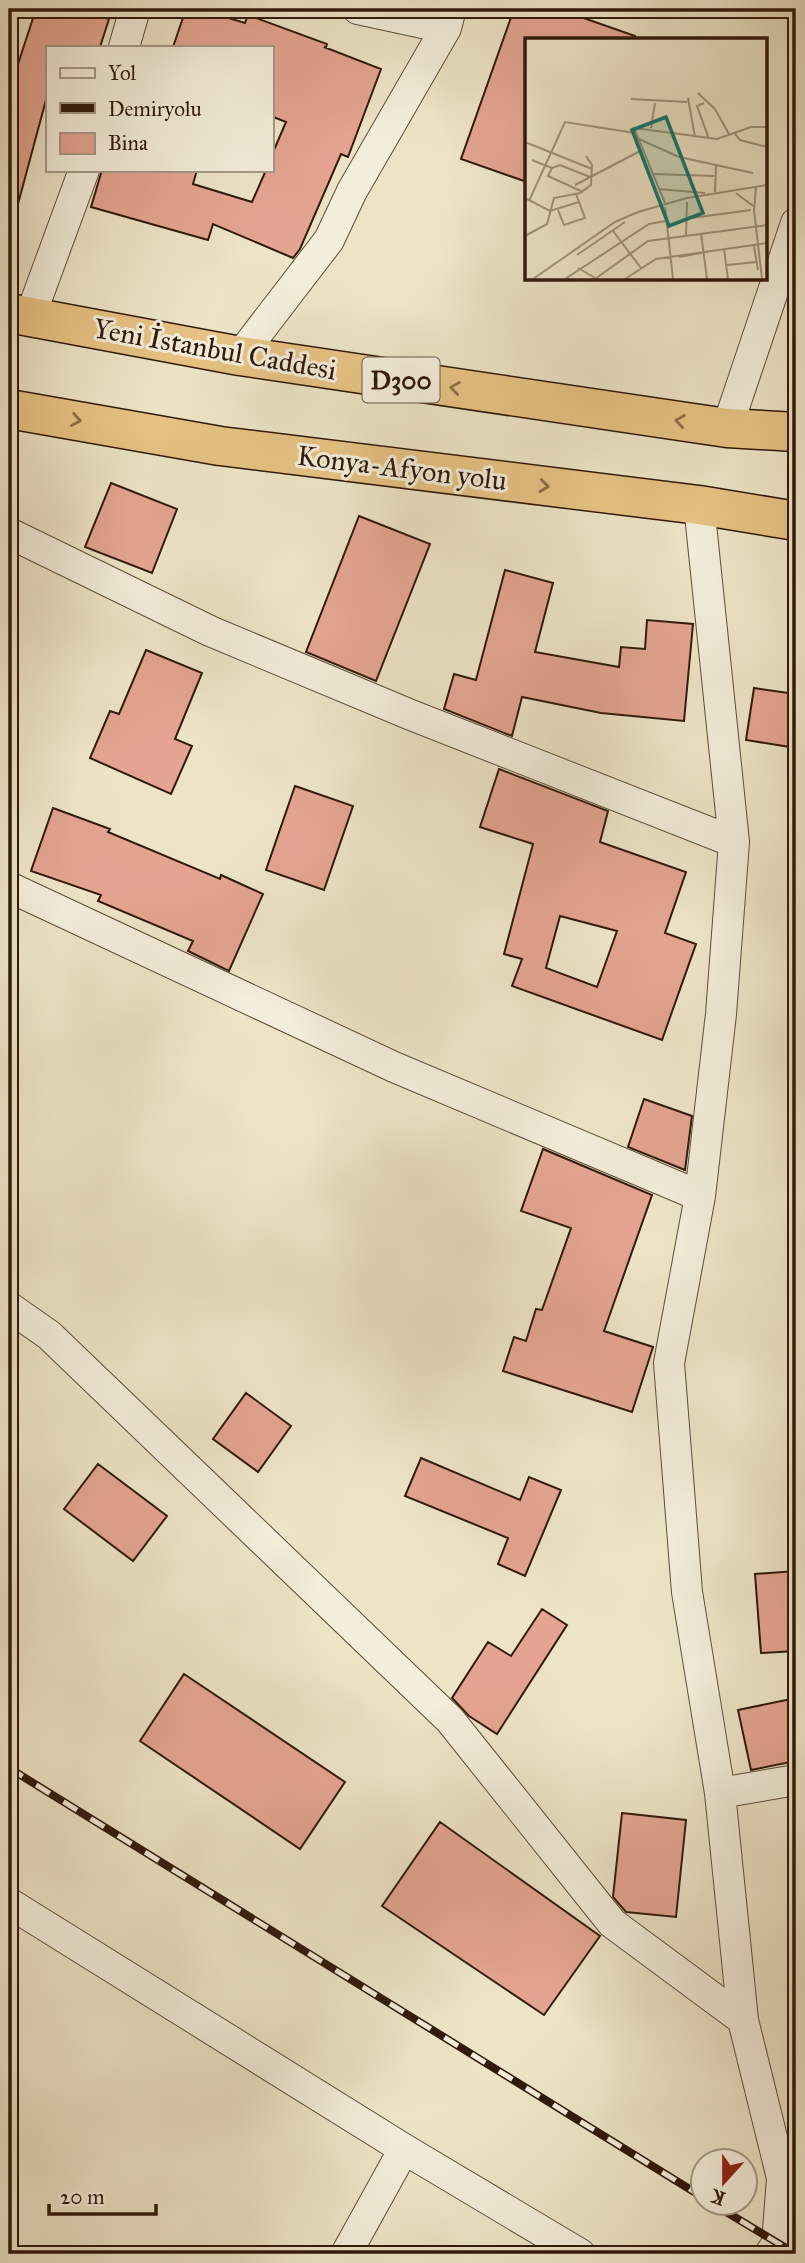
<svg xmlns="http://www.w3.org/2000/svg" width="805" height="2263" viewBox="0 0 805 2263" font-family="'IM FELL Great Primer',serif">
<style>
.building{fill:#e4a491;stroke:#301a0b;stroke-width:2;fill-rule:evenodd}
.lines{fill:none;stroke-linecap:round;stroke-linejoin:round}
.minor-casing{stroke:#5f4c3a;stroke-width:32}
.trunk-casing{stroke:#301a0b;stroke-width:41}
.minor{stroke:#f3eddb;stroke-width:30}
.trunk{stroke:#e6c284;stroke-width:38}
.rail-casing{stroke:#301a0b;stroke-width:8}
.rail{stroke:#f3eddb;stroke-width:5;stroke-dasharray:16;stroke-linecap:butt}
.oneway{stroke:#8b6e48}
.labels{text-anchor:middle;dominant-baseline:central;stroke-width:6;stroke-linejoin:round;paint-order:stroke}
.shield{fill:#f3eddb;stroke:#6a5949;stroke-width:2}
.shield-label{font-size:26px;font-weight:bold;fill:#301a0b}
.street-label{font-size:28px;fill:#301a0b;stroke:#f3eddb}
.inset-road{fill:none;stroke:#a1937c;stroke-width:2}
.view{fill:#0f766e;fill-opacity:0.15;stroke:#0f766e;stroke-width:3.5}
.inset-edge{fill:none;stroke:#301a0b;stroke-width:3.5}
</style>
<rect width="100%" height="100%" fill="#ede4c7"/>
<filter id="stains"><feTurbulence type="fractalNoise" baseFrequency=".00286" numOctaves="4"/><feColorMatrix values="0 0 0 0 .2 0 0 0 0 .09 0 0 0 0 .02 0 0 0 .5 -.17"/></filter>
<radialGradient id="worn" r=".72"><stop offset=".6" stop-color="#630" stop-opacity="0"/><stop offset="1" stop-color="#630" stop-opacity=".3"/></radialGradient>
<!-- building -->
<path class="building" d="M 36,9 L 78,9 L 109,19 L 100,47 L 47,47 L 47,96 L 18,204 L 9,203 L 9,62 L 18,64 Z
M 186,9 L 199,9 L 245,23 L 248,15 L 327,44 L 326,47 L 324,47 L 381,69 L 348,157 L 341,154 L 300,249 L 293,258 L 213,224 L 208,240 L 91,207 L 102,170 L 197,170 L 193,184 L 252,202 L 266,170 L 271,170 L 271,157 L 286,122 L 271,116 L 271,47 L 173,47 Z
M 514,9 L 558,9 L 635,36 L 635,40 L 527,40 L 527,182 L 461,159 Z
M 111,483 L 177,509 L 152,573 L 85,547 Z
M 359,516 L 430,544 L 376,681 L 306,652 Z
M 505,570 L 553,583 L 535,652 L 619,667 L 621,647 L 645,649 L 647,620 L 693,624 L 684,721 L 601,713 L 522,697 L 512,736 L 444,709 L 454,674 L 476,680 Z
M 146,650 L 202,673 L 175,739 L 192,746 L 171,794 L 90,758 L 110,711 L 119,714 Z
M 754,688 L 796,694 L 796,748 L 746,740 Z
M 499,769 L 608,811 L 600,842 L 686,872 L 665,933 L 696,944 L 662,1040 L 512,986 L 522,959 L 504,954 L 533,844 L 480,827 ZM 560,916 L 617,931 L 597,987 L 546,968 Z
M 295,786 L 353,806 L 324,890 L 266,870 Z
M 53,808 L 110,829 L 108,832 L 220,879 L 221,875 L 263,894 L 229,971 L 188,951 L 193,941 L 98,901 L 101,895 L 31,871 Z
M 644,1099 L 692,1116 L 685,1170 L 628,1147 Z
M 543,1149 L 652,1195 L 604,1331 L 653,1347 L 632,1412 L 503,1371 L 514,1337 L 526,1341 L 536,1309 L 542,1310 L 571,1228 L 521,1211 Z
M 246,1393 L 291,1426 L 258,1472 L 213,1439 Z
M 421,1458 L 520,1500 L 529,1477 L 561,1490 L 525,1576 L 498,1564 L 508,1538 L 405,1496 Z
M 98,1464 L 167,1516 L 133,1561 L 64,1509 Z
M 796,1571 L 796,1651 L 761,1653 L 755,1574 Z
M 542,1609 L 567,1625 L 497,1734 L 469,1716 L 452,1698 L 488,1642 L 511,1656 Z
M 184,1674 L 345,1782 L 300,1849 L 140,1741 Z
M 796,1698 L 796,1761 L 751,1770 L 738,1710 Z
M 622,1813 L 686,1820 L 676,1917 L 626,1912 L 613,1897 Z
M 440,1822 L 600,1936 L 544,2015 L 382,1906 Z"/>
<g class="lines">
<!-- minor casing -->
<g class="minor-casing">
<path id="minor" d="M 358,9 L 446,28
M 124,47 L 135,9
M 30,317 L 84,170
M 240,356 L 329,240 L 352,191 L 446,28 L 451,9
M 727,428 L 796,223
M 699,505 L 734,842 L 721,1014 L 700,1196 L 669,1363 L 687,1592 L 720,1793 L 743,2020 L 782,2178 L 777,2243 L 770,2254
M 9,533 L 210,631 L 411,715 L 734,842
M 9,887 L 394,1067 L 700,1196
M 9,1307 L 49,1335 L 450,1720 L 612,1923 L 743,2020
M 720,1793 L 796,1780
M 9,1903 L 404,2149 L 580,2254
M 346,2254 L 404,2149"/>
</g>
<!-- trunk casing -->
<g class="trunk-casing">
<path id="trunk" d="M 9,313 L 240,356 L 727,428 L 796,432
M 9,409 L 220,446 L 699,505 L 796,521"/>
</g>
<!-- minor -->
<use href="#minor" class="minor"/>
<!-- trunk -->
<use href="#trunk" class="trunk"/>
<!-- rail casing -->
<g class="rail-casing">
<path id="rail" d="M 9,1768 L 704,2198
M 713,2204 L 796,2254"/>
</g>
<!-- rail -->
<use href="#rail" class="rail"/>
</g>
<!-- one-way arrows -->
<defs><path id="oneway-chevron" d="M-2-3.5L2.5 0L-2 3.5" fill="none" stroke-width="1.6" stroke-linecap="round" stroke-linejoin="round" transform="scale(1.75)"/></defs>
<g class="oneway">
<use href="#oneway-chevron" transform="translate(455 388) rotate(-172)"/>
<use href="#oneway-chevron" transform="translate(76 420) rotate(10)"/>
<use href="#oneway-chevron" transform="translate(680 421) rotate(-172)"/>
<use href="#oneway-chevron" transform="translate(544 486) rotate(7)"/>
</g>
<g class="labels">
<!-- shield labels -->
<rect class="shield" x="362.5" y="357.5" width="77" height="45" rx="5"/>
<g class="shield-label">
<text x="401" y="380">D300</text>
</g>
<!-- street labels -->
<g class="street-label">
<text transform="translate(215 349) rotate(10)">Yeni İstanbul Caddesi</text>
<text transform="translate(402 468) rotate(7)">Konya-Afyon yolu</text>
</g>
</g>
<!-- overview -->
<g transform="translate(525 38)">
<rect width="242" height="242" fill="#ede4c7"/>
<path class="inset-road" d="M 173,55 L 190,71 L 204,96M 163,60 L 170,99M 106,61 L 162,64M 179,65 L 172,68 L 184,101M 126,90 L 130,65M 210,96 L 215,102 L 242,109M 114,101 L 154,119 L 228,135M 0,104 L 67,131M 7,122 L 27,130M 129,136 L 189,138M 50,147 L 119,111M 231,149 L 229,172 L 237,241M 133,151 L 180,155M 58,154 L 23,138 L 27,130 L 35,127 L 65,139M 190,154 L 191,126M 211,155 L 228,168M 0,160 L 25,173 L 54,164M 4,163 L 40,84 L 110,95M 140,165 L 109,90 L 192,101 L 226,89 L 242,89M 140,169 L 148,241M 33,172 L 39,187 L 60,180 L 51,156M 159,181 L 226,172M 88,193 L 116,230M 176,195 L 182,241M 161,197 L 162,164M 0,198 L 22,186 L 29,160 L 55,155 L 66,147 L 67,127 L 61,118M 229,208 L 233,232M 199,211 L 203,241M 52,217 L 100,184M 154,219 L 181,214M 202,227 L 231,224M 53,230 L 72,241M 8,241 L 90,184 L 113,174 L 162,160 L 242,147M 40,241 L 124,186 L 141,183M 70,241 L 123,203 L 242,187M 100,241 L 131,221 L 242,205"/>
<path class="view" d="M 141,79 L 178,175 L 144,188 L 107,92 Z"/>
<rect width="242" height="242" class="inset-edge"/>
</g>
<!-- margin -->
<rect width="805" height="2263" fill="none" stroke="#ede4c7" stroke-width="35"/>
<rect x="10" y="10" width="784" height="2242" fill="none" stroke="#301a0b" stroke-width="3.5"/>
<rect x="18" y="18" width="770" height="2228" fill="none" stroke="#301a0b" stroke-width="2"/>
<!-- legend -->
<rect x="46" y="46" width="228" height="126" fill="#f3eddb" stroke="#a59988" stroke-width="2"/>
<rect x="60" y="68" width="35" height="10" fill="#f3eddb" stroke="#a59988" stroke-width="2"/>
<text x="108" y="80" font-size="21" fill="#301a0b">Yol</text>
<rect x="60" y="103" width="35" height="10" fill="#301a0b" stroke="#a59988" stroke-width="2"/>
<text x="108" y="116" font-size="21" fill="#301a0b">Demiryolu</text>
<rect x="60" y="133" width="35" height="21" fill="#e4a491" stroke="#a59988" stroke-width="2"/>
<text x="108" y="150" font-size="21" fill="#301a0b">Bina</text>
<!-- north arrow -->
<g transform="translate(724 2182) rotate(201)"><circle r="33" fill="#f3eddb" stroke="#a59988" stroke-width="2"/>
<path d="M0-5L12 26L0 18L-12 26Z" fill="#8f2418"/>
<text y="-10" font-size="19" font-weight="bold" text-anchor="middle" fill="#301a0b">K</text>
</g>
<!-- scale -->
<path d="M49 2204v10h107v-10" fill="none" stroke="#301a0b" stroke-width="3.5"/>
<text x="60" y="2204" font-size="21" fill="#301a0b" stroke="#f3eddb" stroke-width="5" paint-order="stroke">20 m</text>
<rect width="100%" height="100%" filter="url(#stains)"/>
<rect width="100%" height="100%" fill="url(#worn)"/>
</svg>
